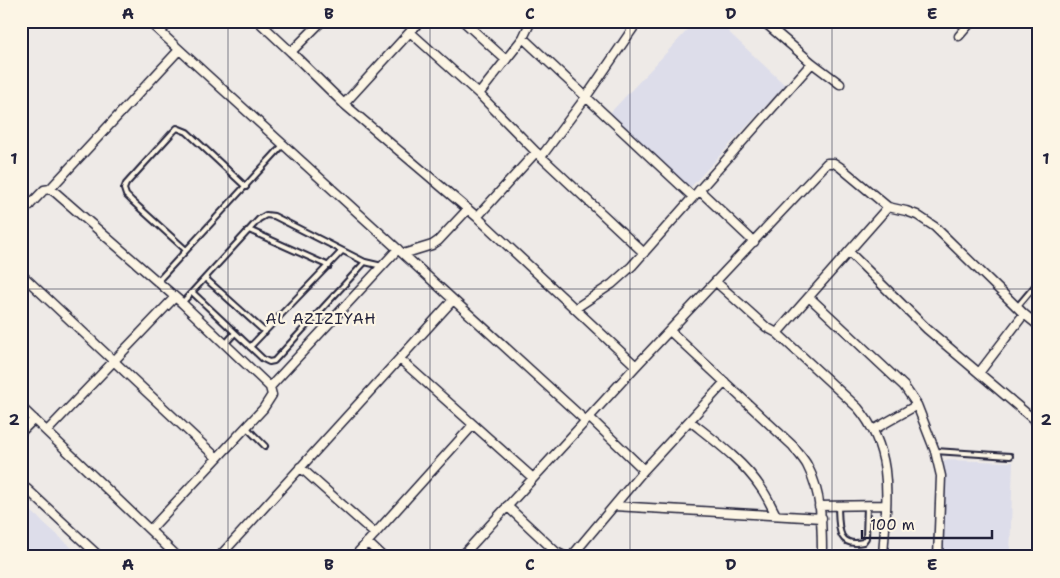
<svg xmlns="http://www.w3.org/2000/svg" width="1060" height="578" viewBox="0 0 1060 578" font-family="'Shantell Sans',sans-serif">
<style>
.built{fill:#ddddea}
.lines{fill:none;stroke-linecap:round;stroke-linejoin:round}
.lane-casing{stroke:#22223b;stroke-width:8}
.street-casing{stroke:#22223b;stroke-width:11}
.lane{stroke:#fcf5e5;stroke-width:4}
.street{stroke:#fcf5e5;stroke-width:8}
.grid{fill:none;stroke:#22223b;stroke-width:1;stroke-opacity:0.55}
.labels{text-anchor:middle;dominant-baseline:central;stroke-width:4.5;stroke-linejoin:round;paint-order:stroke}
.neighbourhood-label{font-size:15px;letter-spacing:1px;fill:#22223b;stroke:#fcf5e5}
.neatline{fill:none;stroke:#22223b;stroke-width:2}
.grid-label{font-size:16px;text-anchor:middle;font-weight:bold;fill:#22223b}
</style>
<rect width="100%" height="100%" fill="#eeeae7"/>
<filter id="ink" filterUnits="userSpaceOnUse"><feTurbulence type="fractalNoise" baseFrequency=".02" numOctaves="2"/><feDisplacementMap in="SourceGraphic" scale="10" xChannelSelector="R" yChannelSelector="G"/><feConvolveMatrix kernelMatrix="1 2 1 2 8 2 1 2 1" color-interpolation-filters="sRGB"/></filter>
<g filter="url(#ink)">
<!-- built -->
<path class="built" d="M 696,21 L 717,21 L 785,85 L 689,189 L 609,114 Z
M 944,460 L 1013,462 L 1010,557 L 941,557 Z
M 21,502 L 82,557 L 21,557 Z"/>
<g class="lines">
<!-- lane casing -->
<g class="lane-casing">
<path id="lane" d="M 249,230 L 329,266
M 186,250 L 132,201 L 126,195 L 124,189 L 126,184 L 173,132 L 177,128 L 187,132 L 246,187
M 205,278 L 265,332
M 158,281 L 283,145
M 192,292 L 263,359 L 269,362 L 274,361 L 365,262
M 182,303 L 259,219 L 266,215 L 274,216 L 365,262 L 382,266
M 1017,307 L 1039,281
M 314,318 L 325,327
M 225,344 L 235,333
M 250,347 L 342,251
M 246,427 L 265,446
M 935,451 L 1010,456
M 838,506 C 839,525 836,548 863,542 L 866,538 L 867,505"/>
</g>
<!-- street casing -->
<g class="street-casing">
<path id="street" d="M 148,21 L 586,421
M 258,21 L 291,52 L 322,21
M 463,21 L 506,60
M 763,21 L 812,63 L 840,84
M 160,32 L 171,21
M 410,32 L 479,94 L 536,152 L 644,253
M 959,36 L 972,21
M 523,38 L 693,197
M 291,52 L 344,104 L 477,217 L 636,366
M 479,94 L 523,38 L 531,21
M 344,104 L 420,21
M 541,157 L 586,97 L 638,21
M 50,189 L 179,50
M 699,190 L 754,242
M 21,197 L 30,205
M 21,214 L 44,190 L 50,189 L 56,193 L 182,303 L 270,387 L 272,395 L 263,409 L 150,530
M 477,217 L 536,152
M 849,252 L 927,329 L 1039,424
M 403,254 L 432,245 L 438,241 L 468,209
M 21,274 L 217,458
M 716,282 L 766,327 L 777,333
M 809,297 L 904,386 L 917,405 L 935,451 L 941,476 L 938,557
M 576,308 L 612,284 L 632,266 L 812,63
M 670,331 L 793,446 C 797,452 803,458 807,465 C 822,493 822,526 822,557
M 400,359 L 533,478
M 979,373 L 1024,314
M 270,387 L 398,249
M 21,407 L 178,557
M 589,417 L 644,470
M 690,421 C 715,441 743,461 761,488 C 767,496 771,506 776,515
M 873,430 L 917,405
M 47,431 L 175,297
M 21,432 L 34,419
M 300,467 L 375,534
M 27,489 L 100,557
M 507,506 L 556,552 L 564,556 L 571,557
M 614,506 L 822,518
M 819,506 L 886,505
M 367,542 L 383,557
M 219,557 L 453,300
M 354,557 L 473,425
M 461,557 L 636,366 L 827,163 L 834,163 L 840,167 L 888,207 L 906,211 L 917,215 L 935,227 L 1024,314 L 1039,326
M 571,557 L 644,470 L 725,382
M 883,557 C 886,503 896,453 858,408 L 777,333 L 888,207"/>
</g>
<!-- lane -->
<use href="#lane" class="lane"/>
<!-- street -->
<use href="#street" class="street"/>
</g>
</g>
<!-- grid -->
<path class="grid" d="M 228,21 L 228,557M 430,21 L 430,557M 630,21 L 630,557M 832,21 L 832,557M 21,289 L 1039,289"/>
<g class="labels">
<!-- neighbourhood labels -->
<g class="neighbourhood-label">
<text x="321" y="319">AL AZIZIYAH</text>
</g>
</g>
<!-- margin -->
<rect width="1060" height="578" fill="none" stroke="#fcf5e5" stroke-width="55"/>
<!-- scale -->
<path d="M862 530v8h130v-8" fill="none" stroke="#22223b" stroke-width="2.5"/>
<text x="870" y="530" font-size="15" fill="#22223b" stroke="#fcf5e5" stroke-width="4" paint-order="stroke">100 m</text>
<rect x="28" y="28" width="1004" height="522" class="neatline"/>
<g class="grid-label">
<text x="128" y="19">A</text>
<text x="329" y="19">B</text>
<text x="530" y="19">C</text>
<text x="731" y="19">D</text>
<text x="932" y="19">E</text>
<text x="14" y="164">1</text>
<text x="1046" y="164">1</text>
<text x="14" y="425">2</text>
<text x="1046" y="425">2</text>
<text x="128" y="570">A</text>
<text x="329" y="570">B</text>
<text x="530" y="570">C</text>
<text x="731" y="570">D</text>
<text x="932" y="570">E</text>
</g>
</svg>
